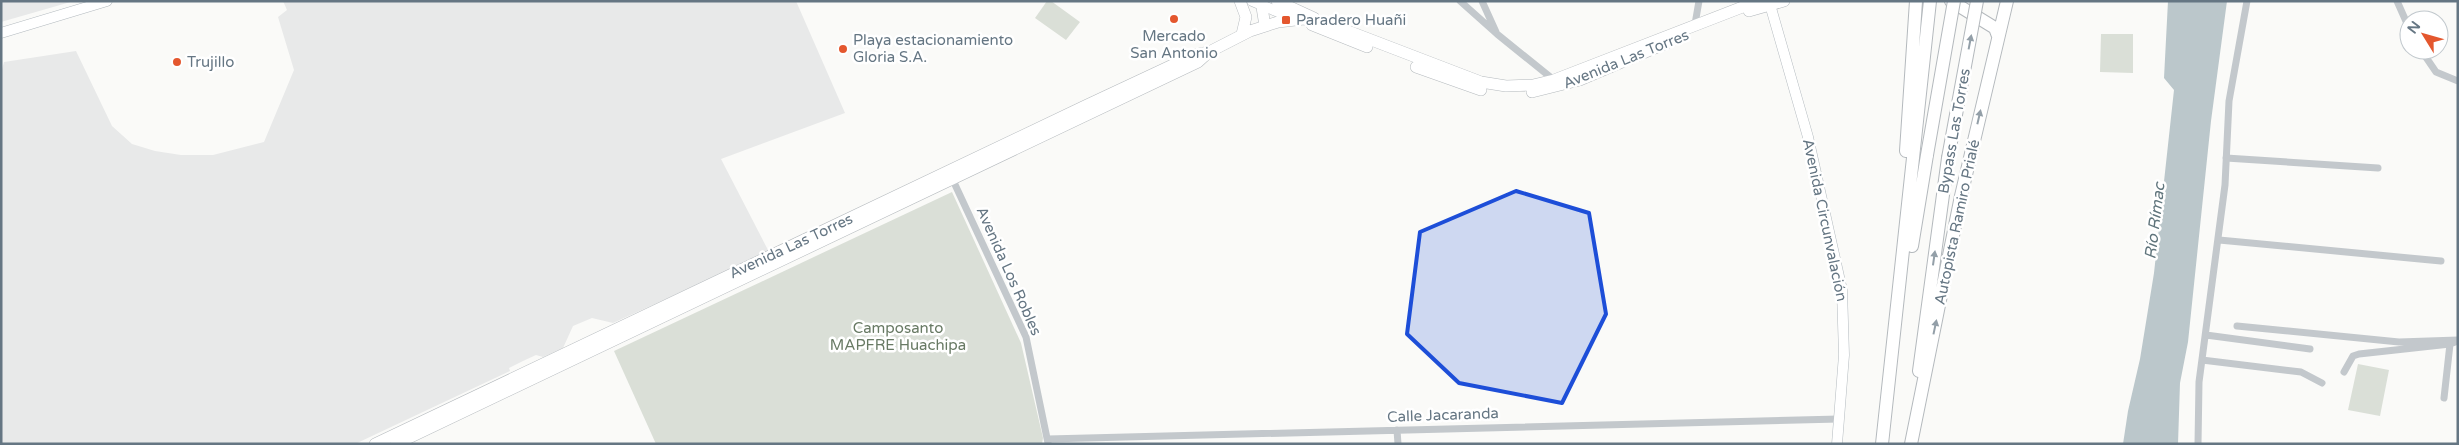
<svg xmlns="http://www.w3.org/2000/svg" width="2459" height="445" viewBox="0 0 2459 445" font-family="'Varela Round',sans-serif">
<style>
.built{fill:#e8e9e9}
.green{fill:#dadfd7}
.water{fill:#bbc7cb}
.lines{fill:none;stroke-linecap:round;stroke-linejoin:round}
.secondary-casing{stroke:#b3babf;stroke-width:11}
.primary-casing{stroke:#b5babe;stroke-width:12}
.highway-casing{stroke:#b4b9bd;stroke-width:14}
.street{stroke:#c3c8cc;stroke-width:7}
.secondary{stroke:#fff;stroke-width:10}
.primary{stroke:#fff;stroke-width:11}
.highway{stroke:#fff;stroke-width:12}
.highway-bridge-casing{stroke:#b4b9bd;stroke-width:14;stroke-linecap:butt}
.highway-bridge{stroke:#fff;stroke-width:12}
.oneway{fill:#939fa8}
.marked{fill:#1d4ed8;fill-opacity:0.2;stroke:#1d4ed8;stroke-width:4;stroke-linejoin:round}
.poi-dot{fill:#e4572e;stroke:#fff;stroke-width:2}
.labels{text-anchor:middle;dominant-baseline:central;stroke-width:5;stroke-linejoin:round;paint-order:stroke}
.poi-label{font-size:15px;fill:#657683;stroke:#fff;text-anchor:start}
.street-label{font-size:15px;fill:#657683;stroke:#fff}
.park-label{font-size:15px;fill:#687a64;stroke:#fff}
.water-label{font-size:16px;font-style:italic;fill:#60757c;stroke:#fff}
</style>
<rect width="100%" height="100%" fill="#fafaf8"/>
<!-- built -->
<path class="built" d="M 1,1 L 74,1 L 1,22 Z
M 283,1 L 796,1 L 845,113 L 721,159 L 769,252 L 613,323 L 592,318 L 573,326 L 563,348 L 543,357 L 536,355 L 523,361 L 509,368 L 510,371 L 355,444 L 1,444 L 1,73 L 4,62 L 76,51 L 112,126 L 132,144 L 155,151 L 181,155 L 213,155 L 264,142 L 294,70 L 278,17 L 287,10 Z"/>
<!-- green -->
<path class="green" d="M 1047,1 L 1051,1 L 1080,22 L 1066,40 L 1035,18 Z
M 2101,34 L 2133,34 L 2133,73 L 2100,72 Z
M 952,192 L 1021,343 L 1043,438 L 1042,444 L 656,444 L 614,351 Z
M 2358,364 L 2389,370 L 2380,416 L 2348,410 Z"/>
<!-- water -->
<path class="water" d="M 2168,1 L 2227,1 L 2211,121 L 2188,342 L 2180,383 L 2178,444 L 2123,444 L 2128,411 L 2140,359 L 2154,273 L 2174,90 L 2164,78 Z"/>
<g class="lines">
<!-- secondary casing -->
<g class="secondary-casing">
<path id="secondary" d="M 1252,1 L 1295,19
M 1769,1 L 1808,137 L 1842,290 L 1844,355 L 1837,444
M 1,33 L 107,1"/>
</g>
<!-- primary casing -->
<g class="primary-casing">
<path id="primary" d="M 1240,1 L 1246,17 L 1242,34
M 1261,1 L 1265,26
M 1277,1 L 1314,18
M 1749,11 L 1784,1
M 1312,25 L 1367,47
M 1416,67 L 1481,90
M 1532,92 L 1580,80 L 1667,43
M 375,444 L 1085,106 L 1194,55 L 1209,52
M 396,444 L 1198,62 L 1209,52 L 1250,31 L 1278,22 L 1304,19 L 1327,23 L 1481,82 L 1506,86 L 1533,85 L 1554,80 L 1758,1"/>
</g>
<!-- highway casing -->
<g class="highway-casing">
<path id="highway" d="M 1951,1 L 1995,28 L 1998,36
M 1906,151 L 1916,1
M 1912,246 L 1927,155
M 1919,371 L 1948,158
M 1882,444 L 1930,1
M 1911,444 L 1961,196 L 2007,1"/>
</g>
<!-- street -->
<path class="street" d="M 1460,1 L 1497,34 L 1554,80
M 1482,1 L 1496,32
M 2397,1 L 2409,28
M 1695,24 L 1699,1
M 2421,50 L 2436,72 L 2458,81
M 2226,158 L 2378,168
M 951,176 L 1026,337 L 1048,443
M 2219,240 L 2441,261
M 2237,326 L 2399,342 L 2458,340
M 2206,335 L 2310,349
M 2202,360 L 2301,372 L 2322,383
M 2344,372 L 2353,356 L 2359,354 L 2450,344 L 2458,341
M 2444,398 L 2450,344
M 1397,430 L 1398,444
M 1048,439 L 1839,419
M 2198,444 L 2199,382 L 2225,185 L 2229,101 L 2247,1"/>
<!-- secondary -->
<use href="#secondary" class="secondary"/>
<!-- primary -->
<use href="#primary" class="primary"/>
<!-- highway -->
<use href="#highway" class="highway"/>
<!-- highway-bridge casing -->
<g class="highway-bridge-casing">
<path id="highway-bridge" d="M 1927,155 L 1954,1
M 1948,158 L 1977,1"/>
</g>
<!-- highway-bridge -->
<use href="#highway-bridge" class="highway-bridge"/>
</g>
<!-- one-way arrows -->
<defs><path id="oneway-solid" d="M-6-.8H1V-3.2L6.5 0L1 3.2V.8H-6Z" transform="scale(1.25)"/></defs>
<g class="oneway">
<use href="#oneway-solid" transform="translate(1970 42) rotate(-79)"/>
<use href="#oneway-solid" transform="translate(1979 117) rotate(-77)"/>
<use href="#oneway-solid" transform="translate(1934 258) rotate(-82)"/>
<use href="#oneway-solid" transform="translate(1935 327) rotate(-78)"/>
</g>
<!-- marked area -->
<path class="marked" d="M 1516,191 L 1589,213 L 1606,314 L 1562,403 L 1459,383 L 1407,334 L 1420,232 Z"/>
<!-- markers -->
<g class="poi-dot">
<circle cx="1174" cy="19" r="5"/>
<rect x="1281" y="15" width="10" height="10" rx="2.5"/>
<circle cx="843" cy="49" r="5"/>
<circle cx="177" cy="62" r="5"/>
</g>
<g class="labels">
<!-- poi labels -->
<g class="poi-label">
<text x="1296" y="20">Paradero Huañi</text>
<text x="1174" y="36" text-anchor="middle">Mercado<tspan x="1174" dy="17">San Antonio</tspan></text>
<text x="853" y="40">Playa estacionamiento<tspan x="853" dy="17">Gloria S.A.</tspan></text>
<text x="187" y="62">Trujillo</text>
</g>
<!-- street labels -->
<g class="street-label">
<text transform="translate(1626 59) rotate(-22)">Avenida Las Torres</text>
<text transform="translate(1954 131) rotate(-80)">Bypass Las Torres</text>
<text transform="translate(1825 220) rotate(78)">Avenida Circunvalación</text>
<text transform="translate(1957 222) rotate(-78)">Autopista Ramiro Prialé</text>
<text transform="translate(791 246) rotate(-25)">Avenida Las Torres</text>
<text transform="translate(1009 271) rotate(66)">Avenida Los Robles</text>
<text transform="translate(1443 415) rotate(-2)">Calle Jacaranda</text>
</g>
<!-- park labels -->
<g class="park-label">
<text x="898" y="328">Camposanto<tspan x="898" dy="17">MAPFRE Huachipa</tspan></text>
</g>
<!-- water labels -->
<g class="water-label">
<text transform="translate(2155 221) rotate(-83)">Río Rímac</text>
</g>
</g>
<!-- border -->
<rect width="2459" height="445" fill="none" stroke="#657683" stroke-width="5"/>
<!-- north arrow -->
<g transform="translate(2424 35) rotate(307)"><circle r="24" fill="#ffffff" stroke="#c1c8cd"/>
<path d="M0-4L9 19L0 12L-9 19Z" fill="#e4572e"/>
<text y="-8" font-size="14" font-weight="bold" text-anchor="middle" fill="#657683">N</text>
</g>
</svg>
